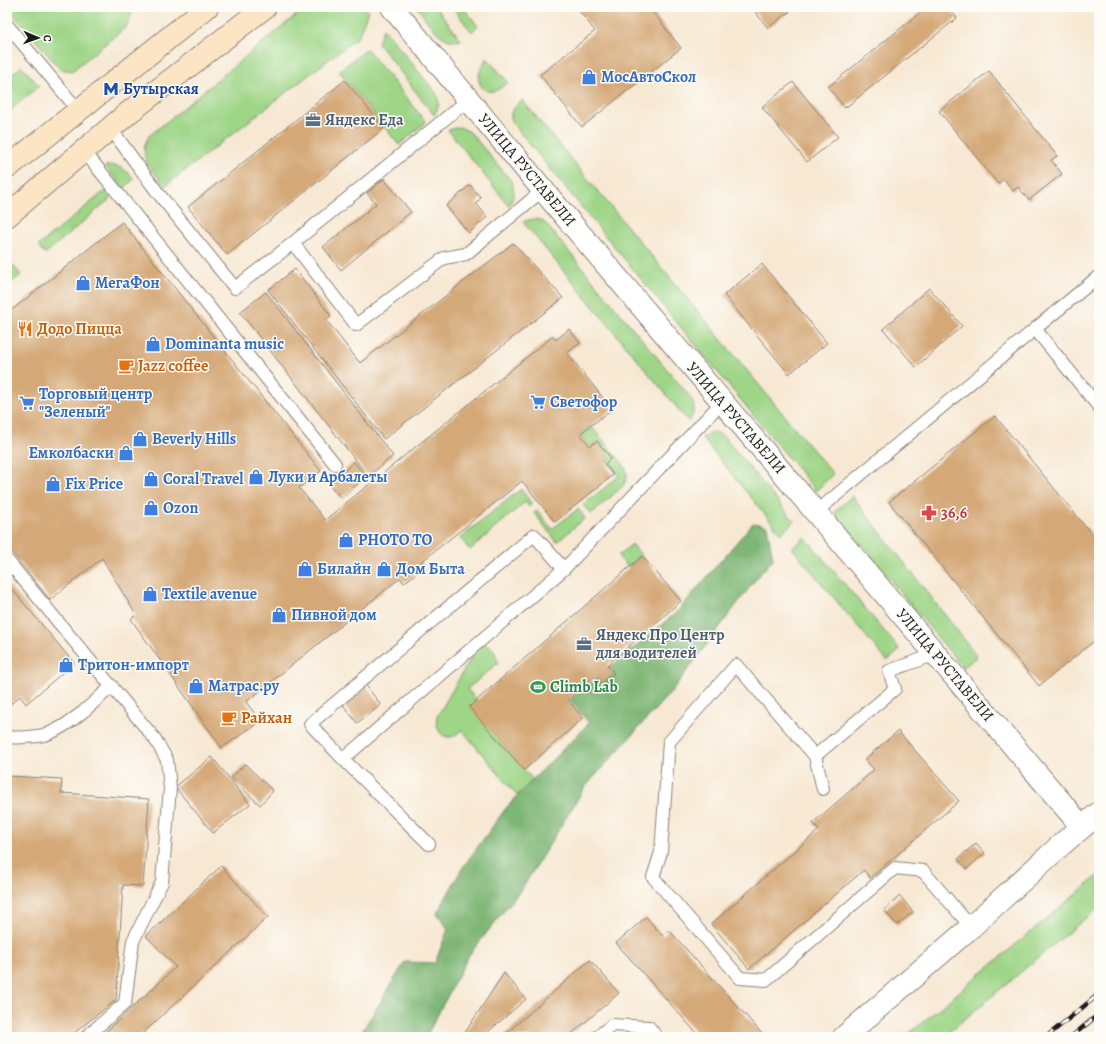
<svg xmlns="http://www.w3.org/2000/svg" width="1106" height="1044" viewBox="0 0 1106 1044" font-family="Alegreya,serif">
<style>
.green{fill:#9ed587;stroke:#5d7852}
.forest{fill:#7eb674;stroke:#4d6948}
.building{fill:#d4a877}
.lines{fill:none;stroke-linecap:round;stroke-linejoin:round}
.lane-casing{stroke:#8a8278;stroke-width:14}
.street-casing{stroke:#8a8278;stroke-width:24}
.secondary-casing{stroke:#8a8278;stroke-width:24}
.lane{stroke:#fff;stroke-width:12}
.street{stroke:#fff;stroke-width:22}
.secondary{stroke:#fce5c4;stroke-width:22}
.rail-casing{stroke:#1c1c1c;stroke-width:4.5}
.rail{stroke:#fdfcf7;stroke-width:3;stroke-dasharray:9;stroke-linecap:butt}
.labels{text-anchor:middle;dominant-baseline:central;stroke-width:3;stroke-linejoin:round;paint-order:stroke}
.shop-label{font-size:16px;font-weight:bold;fill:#366cbe;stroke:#fdfcf7;text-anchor:start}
.transit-label{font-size:16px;font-weight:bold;fill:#164399;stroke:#fdfcf7;text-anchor:start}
.service-label{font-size:16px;font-weight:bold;fill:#4e5e75;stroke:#fdfcf7;text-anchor:start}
.street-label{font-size:16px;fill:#1c1c1c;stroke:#fdfcf7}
.food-label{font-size:16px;font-weight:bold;fill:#c56008;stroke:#fdfcf7;text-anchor:start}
.health-label{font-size:16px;font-weight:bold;fill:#be3a42;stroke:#fdfcf7;text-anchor:start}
.leisure-label{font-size:16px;font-weight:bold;fill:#27864d;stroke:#fdfcf7;text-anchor:start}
</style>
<rect width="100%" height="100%" fill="#fdfcf7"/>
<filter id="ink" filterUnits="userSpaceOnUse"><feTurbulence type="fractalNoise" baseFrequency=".025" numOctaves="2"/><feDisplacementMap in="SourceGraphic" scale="8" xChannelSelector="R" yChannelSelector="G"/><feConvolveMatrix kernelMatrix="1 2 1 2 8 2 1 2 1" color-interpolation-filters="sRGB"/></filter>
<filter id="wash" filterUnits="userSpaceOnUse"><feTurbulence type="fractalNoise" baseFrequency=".012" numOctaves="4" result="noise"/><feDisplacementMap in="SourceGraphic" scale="16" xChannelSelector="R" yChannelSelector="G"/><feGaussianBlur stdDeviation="0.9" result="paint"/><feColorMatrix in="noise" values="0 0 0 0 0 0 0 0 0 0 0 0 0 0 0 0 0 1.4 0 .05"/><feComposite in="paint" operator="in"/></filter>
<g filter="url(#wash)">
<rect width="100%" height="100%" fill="#f7e8d3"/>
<!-- green -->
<path class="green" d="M 7,7 L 134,7 L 127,26 L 72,71 L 60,69 Z
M 306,7 L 363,7 L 368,11 L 358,37 L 165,186 C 152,169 136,157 149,136 Z
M 417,7 L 436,7 L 461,40 C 441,46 428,21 417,7 Z
M 452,7 L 463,7 L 478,26 L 472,32 Z
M 383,28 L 436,93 C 440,100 439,108 434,115 L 378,43 Z
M 367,49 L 426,122 L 399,145 L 339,71 Z
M 487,58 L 508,82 C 504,85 499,90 494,91 C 485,94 477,84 479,76 C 479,70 484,63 487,58 Z
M 22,66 L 39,86 L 7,113 L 7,78 Z
M 522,100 L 833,474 L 816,491 L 513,124 L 511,121 L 511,112 Z
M 460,127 L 470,132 L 512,182 C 515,191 514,198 509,206 L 448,130 Z
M 105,166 C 117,164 126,169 134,179 L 123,189 Z
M 106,190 L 112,197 L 45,254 L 38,246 Z
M 534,219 L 541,220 L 545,223 L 691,398 C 696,407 694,414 689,422 L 523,222 L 528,220 Z
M 7,258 L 21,275 L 7,286 Z
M 591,426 L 623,464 C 629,473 628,479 622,487 L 591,514 L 583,505 L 619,476 L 607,462 L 611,458 L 597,441 L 590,446 L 580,434 Z
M 716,432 L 724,437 L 794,521 L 781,534 L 702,438 L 709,433 Z
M 521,489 L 532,504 L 529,507 L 525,502 L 470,550 L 460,538 Z
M 852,496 L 977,656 L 963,668 L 834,512 Z
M 578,509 L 585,518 L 557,542 L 534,513 L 537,510 L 552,529 Z
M 805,537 L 900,650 L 887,661 L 792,548 Z
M 632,544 L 642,556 L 628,567 L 618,556 Z
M 484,644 C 495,646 495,653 498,663 L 467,689 L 477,700 L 470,707 L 533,780 L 519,798 L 462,730 C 459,732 456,735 454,736 C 441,741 435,727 437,717 L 475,651 Z
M 1099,875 L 1099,907 L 943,1037 L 905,1037 Z"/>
<!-- forest -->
<path class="forest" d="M 753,523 L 767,526 L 773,559 L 752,584 L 671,692 L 585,787 L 523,887 L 469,955 L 426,1037 L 358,1037 L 371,1017 L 405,962 L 435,963 L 448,929 L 437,913 L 463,867 L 506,808 L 537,775 L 589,723 L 570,700 L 677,612 Z"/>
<g id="blocks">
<!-- building -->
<path class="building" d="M 576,7 L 649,7 L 681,48 L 582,127 L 540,75 L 595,31 Z
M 751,7 L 790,7 L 792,10 L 768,28 Z
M 927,7 L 948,7 L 957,18 L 845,108 L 828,87 Z
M 989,71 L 1057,156 L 1051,160 L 1062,174 L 1029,200 L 1018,187 L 1013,191 L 1004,179 L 998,184 L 939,111 Z
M 345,80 L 384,128 L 227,255 L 188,207 Z
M 793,82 L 838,137 L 807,162 L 762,107 Z
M 384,179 L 411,212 L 341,270 L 323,247 L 376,204 L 367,193 Z
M 470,185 L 481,198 L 476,203 L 487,217 L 469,233 L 446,206 Z
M 122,222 L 321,471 L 299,488 L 325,520 L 553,336 L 556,340 L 569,329 L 580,343 L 567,353 L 612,409 L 580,434 L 590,446 L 597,441 L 611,458 L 605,464 L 613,475 L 555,522 L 522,481 L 421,562 L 424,567 L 404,583 L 400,578 L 246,702 L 260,721 L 222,748 L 131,619 L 136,615 L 102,558 L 50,600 L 7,546 L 7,314 Z
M 513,243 L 563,298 L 384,439 L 268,290 L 295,269 L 331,316 L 326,320 L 360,363 Z
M 762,264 L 827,343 L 789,374 L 724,295 Z
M 929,288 L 962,326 L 916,367 L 883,329 Z
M 266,292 L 393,456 L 368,476 L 240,312 Z
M 995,416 L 1099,543 L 1099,637 L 1039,686 L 889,502 Z
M 354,462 L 366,477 L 341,498 L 329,484 Z
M 642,556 L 681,601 L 607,665 L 614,673 L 601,684 L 595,676 L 568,700 L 583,718 L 524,770 L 469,707 Z
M 7,583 L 74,663 L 26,704 L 20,696 L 7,707 Z
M 365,684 L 381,705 L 357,723 L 341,702 Z
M 898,731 L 959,801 L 870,878 L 864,870 L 749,969 L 711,924 L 819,830 L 813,823 L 874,770 L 865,759 Z
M 212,757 L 250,804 L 213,833 L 175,787 Z
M 245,764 L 273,791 L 260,805 L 231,778 Z
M 7,776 L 62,779 L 61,793 L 149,799 L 143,886 L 123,885 L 116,1000 L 69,1037 L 7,1037 Z
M 976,843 L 985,853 L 967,869 L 958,859 Z
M 221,866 L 268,917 L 139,1037 L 100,1037 L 176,967 L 146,936 Z
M 900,896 L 913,912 L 897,925 L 884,910 Z
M 646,917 L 663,936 L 669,930 L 765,1037 L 700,1037 L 616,943 Z
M 590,960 L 619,993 L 568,1037 L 502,1037 Z
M 504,973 L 526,999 L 482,1037 L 462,1037 Z"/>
</g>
</g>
<g filter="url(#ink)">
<use href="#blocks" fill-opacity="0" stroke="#8a8278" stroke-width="1"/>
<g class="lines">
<!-- lane casing -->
<g class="lane-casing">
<path id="lane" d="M 7,25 L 78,110
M 468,100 L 293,243 L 356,325 L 444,258 L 466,254 L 543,190
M 111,129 L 158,193 L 235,288 L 293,243
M 84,151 L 335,464
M 1099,276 L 1035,329 L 1099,407
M 816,512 L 1035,329
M 7,560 L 155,739 L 167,760 L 170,788 L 162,882 L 133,941 L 125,1003 L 86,1037
M 936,654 L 889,671 L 895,689 L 815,756 L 736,665 L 669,742 L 661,852 L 653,877 L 740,978 L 766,980 L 895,868 L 923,871 L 971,927
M 7,737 C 17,738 41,737 50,733 C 73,723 93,703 112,686
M 815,756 L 823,789
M 343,759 L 310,724 L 534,535 L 564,569
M 429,844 L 343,759 L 564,569 L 722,402
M 597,1037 L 612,1025 L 649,1027 L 657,1037"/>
</g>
<!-- street casing -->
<g class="street-casing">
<path id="street" d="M 392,7 L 543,190 L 1082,827
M 844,1037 L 971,927 L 1062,844 L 1099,813"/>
</g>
<!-- secondary casing -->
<g class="secondary-casing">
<path id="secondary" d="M 7,168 L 207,7
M 7,216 L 127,114 L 265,7"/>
</g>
<!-- lane -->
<use href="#lane" class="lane"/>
<!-- street -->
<use href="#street" class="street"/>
<!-- secondary -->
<use href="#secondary" class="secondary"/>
<!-- rail casing -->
<g class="rail-casing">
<path id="rail" d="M 1046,1037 L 1099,994
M 1071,1037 L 1099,1014"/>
</g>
<!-- rail -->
<use href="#rail" class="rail"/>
</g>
</g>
<!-- icons -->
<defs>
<g id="shop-bare" transform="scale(1.2)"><path d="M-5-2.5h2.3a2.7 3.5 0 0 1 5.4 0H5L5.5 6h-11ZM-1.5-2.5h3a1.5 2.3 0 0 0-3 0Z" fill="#3f7fe0" stroke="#fdfcf7" stroke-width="2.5" paint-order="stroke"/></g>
<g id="metro-bare" transform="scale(1.2)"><path d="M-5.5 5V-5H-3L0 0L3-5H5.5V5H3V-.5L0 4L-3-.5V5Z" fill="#1a4fb4" stroke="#fdfcf7" stroke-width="2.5" paint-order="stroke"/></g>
<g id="office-bare" transform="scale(1.2)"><path d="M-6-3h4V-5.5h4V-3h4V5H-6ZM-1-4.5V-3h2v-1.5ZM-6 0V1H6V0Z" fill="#5c6f8a" stroke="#fdfcf7" stroke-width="2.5" paint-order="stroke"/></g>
<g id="restaurant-bare" transform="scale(1.2)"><path d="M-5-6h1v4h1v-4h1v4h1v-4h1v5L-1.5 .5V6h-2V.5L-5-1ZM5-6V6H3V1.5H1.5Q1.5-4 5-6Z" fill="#e8710a" stroke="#fdfcf7" stroke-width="2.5" paint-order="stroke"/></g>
<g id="cafe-bare" transform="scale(1.2)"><path d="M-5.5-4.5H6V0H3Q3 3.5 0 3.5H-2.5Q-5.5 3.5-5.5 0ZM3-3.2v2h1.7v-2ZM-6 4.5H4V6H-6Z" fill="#e8710a" stroke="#fdfcf7" stroke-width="2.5" paint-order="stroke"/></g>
<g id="supermarket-bare" transform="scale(1.2)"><path d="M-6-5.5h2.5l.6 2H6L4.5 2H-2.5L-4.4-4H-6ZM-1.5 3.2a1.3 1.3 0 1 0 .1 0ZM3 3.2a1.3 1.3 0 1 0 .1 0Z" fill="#3f7fe0" stroke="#fdfcf7" stroke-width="2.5" paint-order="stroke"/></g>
<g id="pharmacy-bare" transform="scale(1.2)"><path d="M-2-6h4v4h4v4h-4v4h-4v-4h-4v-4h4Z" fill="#e0444e" stroke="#fdfcf7" stroke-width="2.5" paint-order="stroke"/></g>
<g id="stadium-bare" transform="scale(1.2)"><path d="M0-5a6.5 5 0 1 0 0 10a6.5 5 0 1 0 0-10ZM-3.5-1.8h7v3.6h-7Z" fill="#2e9e5b" stroke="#fdfcf7" stroke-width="2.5" paint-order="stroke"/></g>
</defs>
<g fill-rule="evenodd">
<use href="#shop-bare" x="589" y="77"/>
<use href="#metro-bare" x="111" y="89"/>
<use href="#office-bare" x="313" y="120"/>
<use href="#shop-bare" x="83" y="283"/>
<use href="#restaurant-bare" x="25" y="329"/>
<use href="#shop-bare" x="153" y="344"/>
<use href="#cafe-bare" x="126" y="366"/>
<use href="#supermarket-bare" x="538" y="402"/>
<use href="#supermarket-bare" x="27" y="403"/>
<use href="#shop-bare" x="140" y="439"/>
<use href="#shop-bare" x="126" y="453"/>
<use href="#shop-bare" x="256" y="477"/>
<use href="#shop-bare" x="151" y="479"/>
<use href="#shop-bare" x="53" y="484"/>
<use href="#shop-bare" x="151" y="508"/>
<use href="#pharmacy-bare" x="929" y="513"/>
<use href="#shop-bare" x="346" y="540"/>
<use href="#shop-bare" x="305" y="569"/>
<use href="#shop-bare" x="384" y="569"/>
<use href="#shop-bare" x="150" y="594"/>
<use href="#shop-bare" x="279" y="615"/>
<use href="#office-bare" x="584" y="644"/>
<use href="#shop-bare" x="66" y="665"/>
<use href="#shop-bare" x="196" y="686"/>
<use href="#stadium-bare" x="538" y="687"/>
<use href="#cafe-bare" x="229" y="718"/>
</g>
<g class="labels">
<!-- shop labels -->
<g class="shop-label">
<text x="601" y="77">МосАвтоСкол</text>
<text x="95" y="283">МегаФон</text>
<text x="165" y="344">Dominanta music</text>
<text x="39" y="394">Торговый центр<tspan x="39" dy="18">"Зеленый"</tspan></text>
<text x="550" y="402">Светофор</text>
<text x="152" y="439">Beverly Hills</text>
<text x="114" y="453" text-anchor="end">Емколбаски</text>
<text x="268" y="477">Луки и Арбалеты</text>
<text x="163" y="479">Coral Travel</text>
<text x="65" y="484">Fix Price</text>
<text x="163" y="508">Ozon</text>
<text x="358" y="540">PHOTO TO</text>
<text x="317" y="569">Билайн</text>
<text x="396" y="569">Дом Быта</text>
<text x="162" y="594">Textile avenue</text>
<text x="291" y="615">Пивной дом</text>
<text x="78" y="665">Тритон-импорт</text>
<text x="208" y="686">Матрас.ру</text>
</g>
<!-- transit labels -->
<g class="transit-label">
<text x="123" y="89">Бутырская</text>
</g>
<!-- service labels -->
<g class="service-label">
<text x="325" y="120">Яндекс Еда</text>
<text x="596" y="635">Яндекс Про Центр<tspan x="596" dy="18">для водителей</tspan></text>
</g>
<!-- street labels -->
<g class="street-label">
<text transform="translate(527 170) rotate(50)">УЛИЦА РУСТАВЕЛИ</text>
<text transform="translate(736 418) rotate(49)">УЛИЦА РУСТАВЕЛИ</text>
<text transform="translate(945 665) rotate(50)">УЛИЦА РУСТАВЕЛИ</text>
</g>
<!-- food labels -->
<g class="food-label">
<text x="37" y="329">Додо Пицца</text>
<text x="138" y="366">Jazz coffee</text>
<text x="241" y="718">Райхан</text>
</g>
<!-- health labels -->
<g class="health-label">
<text x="941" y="513">36,6</text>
</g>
<!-- leisure labels -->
<g class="leisure-label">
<text x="550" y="687">Climb Lab</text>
</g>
</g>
<!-- margin -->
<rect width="1106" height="1044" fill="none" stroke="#fdfcf7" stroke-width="24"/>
<!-- north arrow -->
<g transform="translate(38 38) rotate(92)" stroke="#fdfcf7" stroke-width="3" paint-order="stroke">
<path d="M0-3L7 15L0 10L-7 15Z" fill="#1c1c1c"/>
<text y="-6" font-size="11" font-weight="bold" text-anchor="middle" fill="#1c1c1c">С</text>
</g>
</svg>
